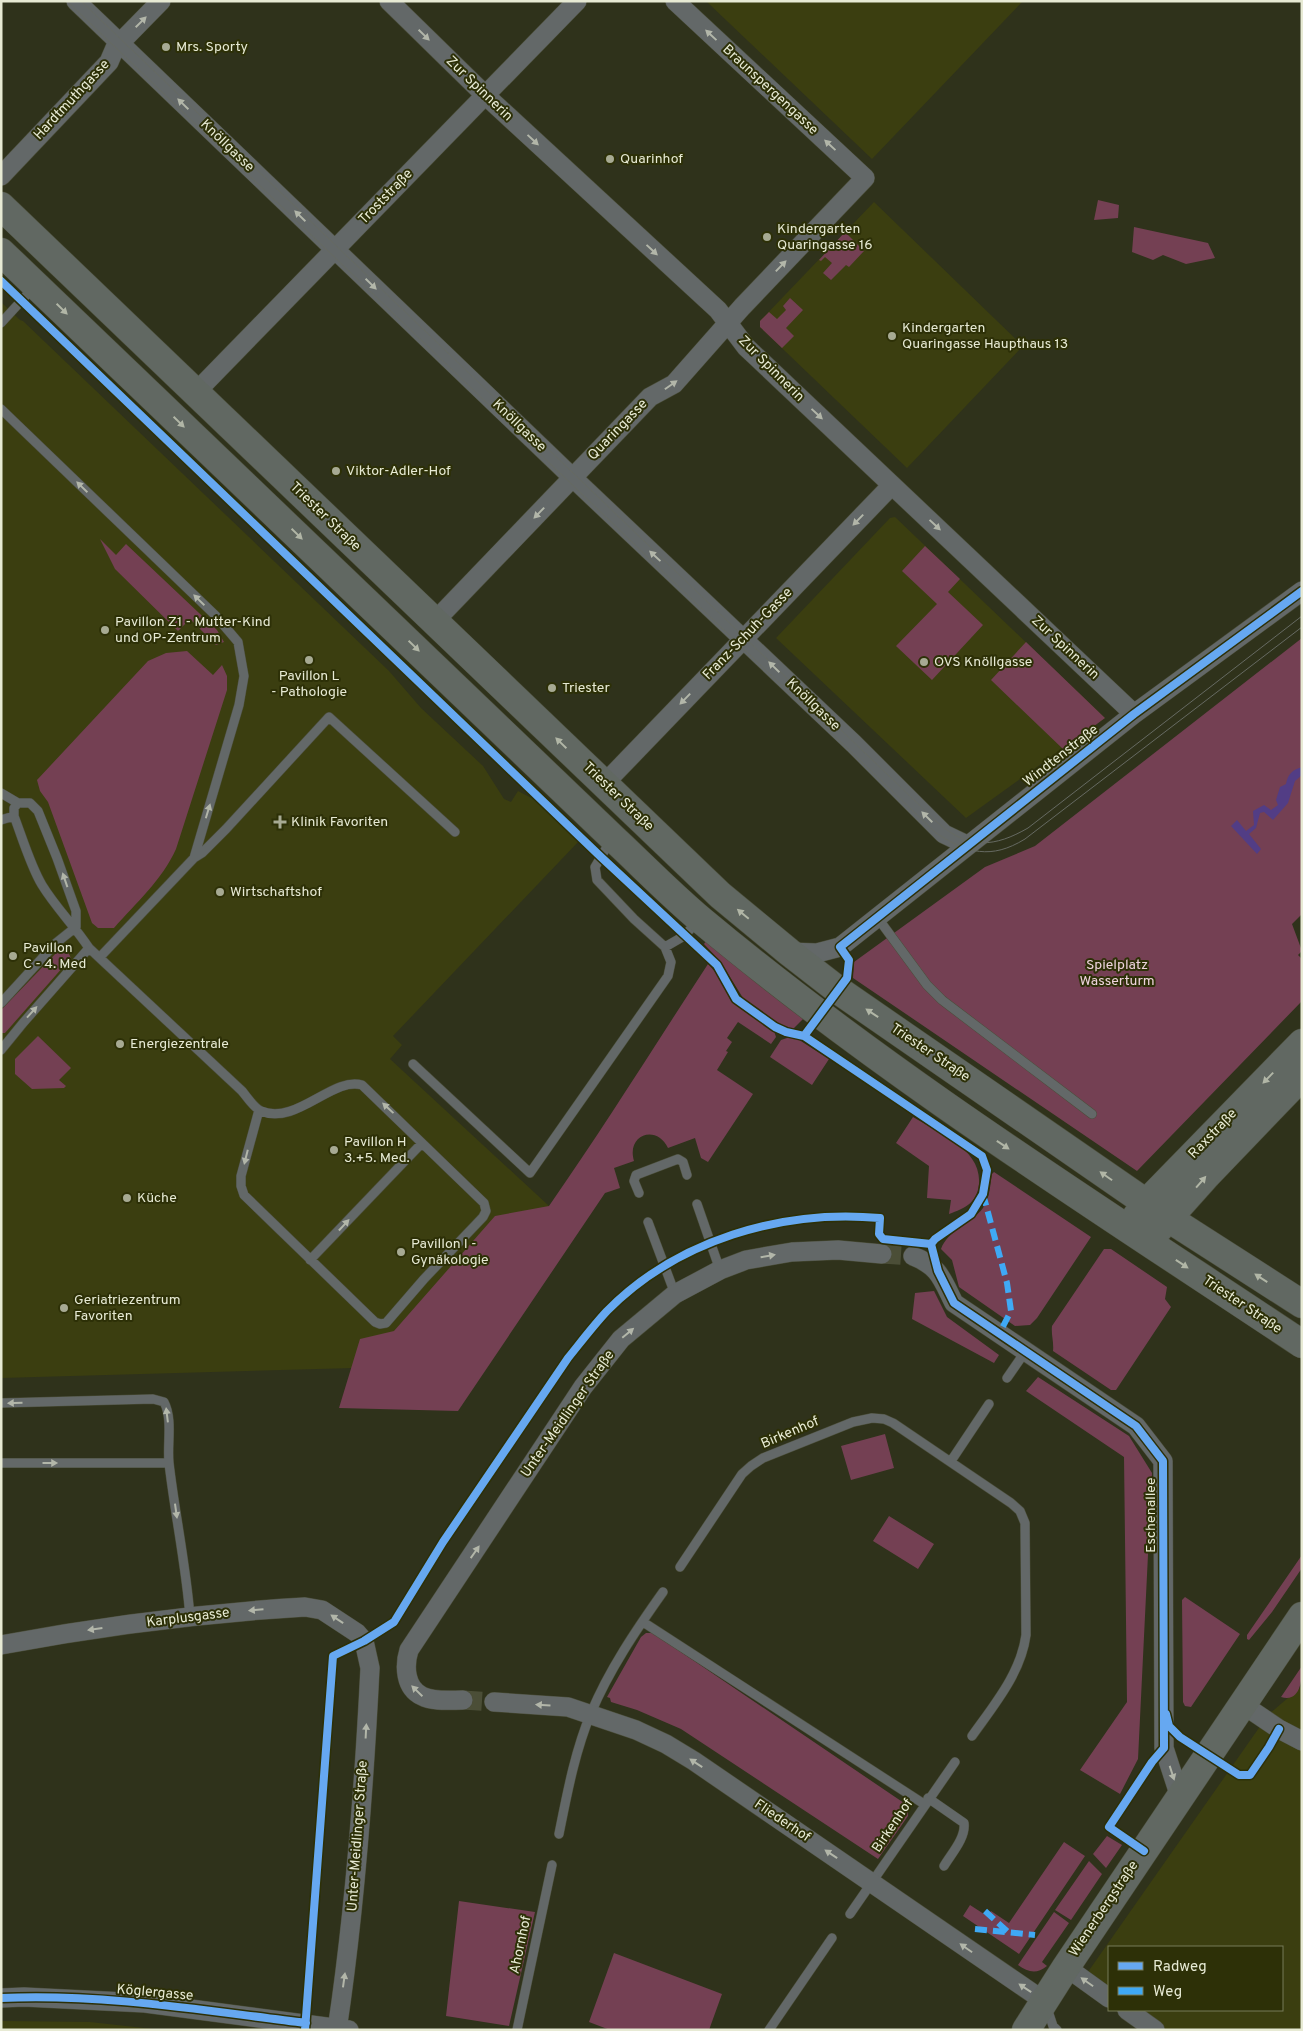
<svg xmlns="http://www.w3.org/2000/svg" width="1303" height="2031" viewBox="0 0 1303 2031" font-family="Overpass,sans-serif">
<style>
.built{fill:#3b3e10}
.green{fill:#744053}
.water{fill:#523d85}
.lines{fill:none;stroke-linecap:round;stroke-linejoin:round}
.street-tunnel{stroke:#4b4e37;stroke-width:19;stroke-dasharray:19 9;stroke-linecap:butt}
.lane-casing{stroke:#4b4e3a;stroke-width:10}
.street-casing{stroke:#4b4e3a;stroke-width:20}
.primary-casing{stroke:#4b4e3a;stroke-width:29}
.lane{stroke:#636868;stroke-width:9}
.street{stroke:#636868;stroke-width:19}
.primary{stroke:#616862;stroke-width:28}
.tram{stroke:#666a62;stroke-width:1}
.quiet{stroke:#3fa9f5;stroke-width:6;stroke-dasharray:12 6;stroke-linecap:butt}
.cycleway-casing{stroke:#2d3007;stroke-width:11}
.cycleway{stroke:#66a8f1;stroke-width:8}
.oneway{fill:#b2b6a9}
.oneway2{fill:#b1b6a6}
.poi-dot{fill:#a7aa93;stroke:#2d3007;stroke-width:2}
.labels{text-anchor:middle;dominant-baseline:central;stroke-width:4;stroke-linejoin:round;paint-order:stroke}
.poi-label{font-size:14px;fill:#e7ead4;stroke:#2d3007;text-anchor:start}
.street-label{font-size:14px;fill:#e7ead4;stroke:#2d3007}
.park-label{font-size:14px;fill:#efd4de;stroke:#2d3007}
</style>
<rect width="100%" height="100%" fill="#2f321b"/>
<!-- built -->
<path class="built" d="M 706,1 L 1023,1 L 872,159 Z
M 874,202 L 1023,346 L 907,468 L 760,327 L 760,321 Z
M 1,302 L 20,320 L 23,321 L 389,671 L 421,708 L 483,766 L 504,799 L 511,802 L 518,791 L 535,800 L 579,841 L 393,1036 L 402,1045 L 390,1059 L 549,1206 L 390,1367 L 1,1378 Z
M 895,517 L 1105,718 L 966,818 L 776,638 L 890,518 Z
M 1302,1686 L 1302,2030 L 1156,2030 L 1127,2010 L 1282,2010 L 1282,1947 L 1109,1947 L 1109,1997 L 1083,1979 L 1268,1715 Z
M 1,2021 L 90,2022 L 162,2030 L 1,2030 Z"/>
<!-- green -->
<path class="green" d="M 1098,200 L 1119,205 L 1118,218 L 1094,220 Z
M 1134,227 L 1208,243 L 1215,258 L 1186,264 L 1163,255 L 1153,260 L 1132,252 Z
M 845,232 L 864,251 L 849,267 L 846,265 L 831,280 L 823,273 L 832,263 L 825,257 L 821,261 L 819,260 Z
M 790,298 L 803,310 L 786,328 L 794,336 L 782,348 L 760,327 L 760,321 L 769,312 L 777,319 L 786,310 L 783,306 Z
M 100,539 L 116,555 L 126,544 L 217,630 L 224,642 L 216,645 L 190,619 L 178,631 L 115,569 Z
M 925,546 L 960,579 L 948,592 L 983,625 L 932,680 L 896,646 L 937,604 L 902,571 Z
M 1302,638 L 1302,914 L 1292,924 L 1302,951 L 1298,955 L 1302,959 L 1302,1001 L 1137,1171 L 853,978 L 854,962 L 985,867 L 1035,846 Z
M 1026,642 L 1105,718 L 1063,749 L 991,680 Z
M 187,651 L 213,675 L 222,665 L 227,676 L 227,690 L 176,849 C 162,880 136,903 114,928 L 98,928 L 92,923 L 48,802 L 40,791 L 37,780 L 148,661 L 166,653 Z
M 706,941 L 804,1018 L 793,1029 L 776,1023 L 766,1017 L 743,998 L 720,961 L 704,944 Z
M 61,948 L 68,952 L 71,958 L 5,1033 L 1,1033 L 1,1010 Z
M 708,964 L 720,977 L 731,1001 L 774,1031 L 776,1037 L 771,1044 L 738,1022 L 727,1038 L 732,1042 L 726,1051 L 728,1052 L 717,1070 L 753,1094 L 708,1162 L 701,1158 L 695,1138 L 668,1148 C 657,1124 626,1134 634,1161 L 614,1168 L 620,1188 L 605,1193 L 458,1411 L 339,1408 L 360,1339 L 394,1331 L 495,1216 L 549,1206 C 604,1127 655,1045 708,964 Z
M 38,1036 L 71,1068 L 59,1080 L 66,1086 L 64,1088 L 32,1089 L 15,1074 L 15,1059 Z
M 793,1036 L 829,1059 L 812,1085 L 770,1057 L 781,1040 Z
M 913,1117 C 938,1132 982,1149 979,1184 C 977,1203 965,1208 949,1214 L 951,1200 L 927,1198 L 929,1166 L 896,1143 Z
M 994,1172 L 1091,1237 L 1037,1318 L 1030,1325 L 1015,1326 L 959,1287 L 952,1260 L 941,1249 C 948,1230 971,1224 983,1208 C 990,1198 990,1185 992,1174 Z
M 1104,1249 L 1111,1249 L 1167,1287 L 1165,1299 L 1171,1307 L 1116,1390 L 1111,1390 L 1053,1351 C 1054,1342 1051,1335 1052,1326 Z
M 934,1291 L 947,1317 L 999,1355 L 994,1363 L 912,1319 L 915,1293 Z
M 1038,1377 L 1129,1436 L 1152,1473 L 1138,1759 L 1120,1794 L 1080,1770 L 1127,1702 L 1124,1457 L 1026,1391 Z
M 885,1434 L 894,1468 L 851,1480 L 841,1446 Z
M 889,1516 L 934,1544 L 918,1569 L 873,1541 Z
M 1302,1555 L 1302,1568 L 1272,1612 L 1249,1640 L 1247,1639 L 1247,1635 Z
M 1185,1597 L 1240,1634 L 1191,1707 L 1185,1706 L 1183,1702 L 1182,1600 Z
M 646,1633 L 653,1633 L 904,1803 L 908,1809 L 908,1816 L 878,1859 L 681,1729 L 637,1710 L 611,1702 L 610,1698 L 607,1697 L 641,1637 Z
M 1302,1666 C 1302,1679 1301,1703 1281,1697 Z
M 1107,1836 L 1122,1845 L 1106,1868 L 1093,1854 Z
M 1064,1842 L 1085,1856 L 1019,1954 L 963,1916 L 970,1905 L 987,1916 L 991,1911 L 1009,1923 Z
M 1089,1861 L 1102,1874 L 1071,1920 L 1055,1910 Z
M 459,1901 L 535,1912 L 509,2026 L 446,2016 Z
M 1054,1912 L 1069,1923 L 1042,1962 L 1047,1966 C 1036,1975 1028,1972 1018,1965 Z
M 614,1953 L 722,1994 L 709,2030 L 610,2030 L 589,2022 Z"/>
<!-- water -->
<path class="water" d="M 1302,767 L 1302,775 L 1295,781 L 1288,803 L 1273,820 L 1264,812 L 1260,813 L 1256,828 L 1249,834 L 1261,849 L 1257,854 L 1231,826 L 1237,820 L 1246,831 L 1254,825 L 1253,811 L 1264,805 L 1271,810 L 1278,805 L 1276,800 L 1280,787 L 1286,784 C 1288,774 1292,770 1302,767 Z"/>
<g class="lines">
<!-- street-tunnel -->
<path class="street-tunnel" d="M 882,1254 L 913,1256
M 463,1700 L 494,1702"/>
<!-- lane casing -->
<g class="lane-casing">
<path id="lane" d="M 1,323 L 33,288
M 1,409 L 215,615 L 238,642 L 244,676 L 239,705 L 194,858
M 1,793 L 18,803 L 30,803 L 38,811 L 57,858 L 76,911 L 76,927
M 18,803 L 14,808 L 14,816 C 22,837 31,867 42,885 C 56,908 74,925 89,948 L 242,1091 C 247,1097 254,1108 261,1111 C 296,1126 333,1076 362,1085 L 484,1203 L 486,1211 L 483,1217 L 424,1279 L 386,1323 L 380,1324 L 375,1322 L 244,1195 L 241,1186 L 241,1176 L 259,1110
M 1,820 L 14,816
M 611,840 L 595,867 L 597,880 L 634,919 L 665,947 L 684,936 L 697,922
M 877,917 L 927,985 L 942,1000 L 1092,1114
M 100,957 L 194,858 L 202,853 L 226,829 L 329,717 L 455,832
M 1,1003 L 56,943 L 76,927
M 1,1050 L 23,1023 L 89,948
M 413,1064 L 530,1173 L 668,976 L 671,962 L 665,947
M 639,1193 L 634,1181 L 636,1175 L 678,1159 L 683,1162 L 687,1175
M 697,1204 L 720,1270
M 648,1222 L 675,1294
M 310,1260 L 422,1143
M 1007,1378 L 1025,1352
M 1,1403 L 153,1399 L 164,1402 C 173,1419 167,1444 169,1463 C 175,1515 186,1565 190,1617
M 951,1461 L 989,1404
M 1,1463 L 169,1463
M 680,1567 L 742,1474 L 751,1466 L 763,1458 L 853,1422 L 872,1418 L 884,1419 L 893,1423 L 1011,1503 L 1020,1511 L 1025,1523 L 1026,1635 C 1021,1673 994,1705 972,1736
M 643,1622 L 924,1804
M 928,1798 L 964,1823 C 966,1838 951,1854 944,1866
M 559,1834 C 567,1794 575,1751 591,1713 C 609,1670 636,1630 663,1592
M 850,1914 L 955,1762
M 1047,2008 L 1053,2026 L 1057,2030
M 517,2030 L 552,1865
M 769,2030 L 832,1938"/>
</g>
<!-- street casing -->
<g class="street-casing">
<path id="street" d="M 76,1 L 572,477 L 854,744 L 944,834 L 967,845
M 389,1 L 485,95 L 718,310 L 746,347 L 1134,714
M 1,176 L 109,62 L 115,48 L 161,1
M 195,393 L 577,1
M 434,622 L 650,397 L 674,384 L 742,307 L 865,178 L 675,1
M 604,784 L 892,485
M 789,952 L 817,953 L 840,947 L 1134,714 L 1302,591
M 913,1256 C 939,1266 942,1279 954,1303 L 1136,1426 L 1163,1461 L 1164,1748 L 1180,1797
M 1,1645 C 101,1626 203,1613 305,1607 L 322,1610 L 357,1633 L 364,1641 L 370,1668 C 364,1789 355,1910 337,2030
M 463,1700 C 451,1700 433,1702 422,1696 C 405,1688 404,1666 409,1650 L 583,1387 L 621,1339 L 675,1294 L 720,1270 L 746,1260 L 792,1252 L 838,1250 L 882,1254
M 494,1702 L 568,1707 L 636,1730 L 666,1744 L 694,1761 L 1044,2001
M 1242,1704 L 1279,1729 L 1302,1741
M 1066,1967 L 1109,1998
M 1,1998 L 24,1997 L 145,2003 L 349,2030
M 1127,2010 L 1155,2030"/>
</g>
<!-- primary casing -->
<g class="primary-casing">
<path id="primary" d="M 1,206 L 720,895 L 789,952 L 838,990 L 1168,1218 L 1302,1304
M 1,252 L 613,838 C 642,865 670,894 701,920 C 889,1077 1098,1208 1302,1344
M 1136,1217 L 1146,1203 L 1302,1043
M 1156,1232 L 1207,1175 L 1302,1076
M 1026,2030 L 1066,1967 L 1302,1616"/>
</g>
<!-- lane -->
<use href="#lane" class="lane"/>
<!-- street -->
<use href="#street" class="street"/>
<!-- primary -->
<use href="#primary" class="primary"/>
<!-- tram -->
<path class="tram" d="M 67,1 L 936,833 C 967,853 991,860 1025,839 L 1302,627
M 81,1 L 938,823 C 969,850 995,847 1028,828 L 1302,616"/>
<!-- quiet -->
<path class="quiet" d="M 983,1194 L 1007,1283 L 1011,1311 L 999,1334
M 985,1911 L 1008,1932
M 975,1929 L 1035,1935"/>
<!-- cycleway casing -->
<g class="cycleway-casing">
<path id="cycleway" d="M 1,281 L 601,857 L 717,965 L 736,999 L 775,1027 L 786,1032 L 804,1036 L 982,1156 L 987,1170 L 983,1194 L 971,1214 L 935,1239 L 931,1244
M 804,1036 L 847,978 L 849,960 L 840,947 L 1134,714 L 1302,591
M 931,1244 L 938,1271 L 954,1303 L 1136,1426 L 1163,1461 L 1164,1748 L 1152,1762 L 1109,1827 L 1144,1851
M 1166,1714 L 1169,1726 L 1180,1737 L 1239,1775 L 1250,1775 L 1269,1747 L 1279,1729
M 1,1998 C 101,1993 207,2011 306,2023
M 305,2030 L 333,1656 L 364,1641 L 394,1622 L 443,1542 L 568,1358 C 581,1342 593,1326 607,1311 C 677,1240 782,1209 880,1218 L 879,1234 L 883,1239 L 931,1244"/>
</g>
<!-- cycleway -->
<use href="#cycleway" class="cycleway"/>
</g>
<!-- one-way arrows -->
<defs><path id="oneway-solid" d="M-6-.8H1V-3.2L6.5 0L1 3.2V.8H-6Z" transform="scale(1.25)"/></defs>
<g class="oneway">
<use href="#oneway-solid" transform="translate(141 22) rotate(-45)"/>
<use href="#oneway-solid" transform="translate(424 35) rotate(44)"/>
<use href="#oneway-solid" transform="translate(711 35) rotate(-137)"/>
<use href="#oneway-solid" transform="translate(183 104) rotate(-136)"/>
<use href="#oneway-solid" transform="translate(533 140) rotate(43)"/>
<use href="#oneway-solid" transform="translate(830 145) rotate(-137)"/>
<use href="#oneway-solid" transform="translate(300 216) rotate(-136)"/>
<use href="#oneway-solid" transform="translate(652 250) rotate(43)"/>
<use href="#oneway-solid" transform="translate(781 266) rotate(-46)"/>
<use href="#oneway-solid" transform="translate(371 284) rotate(44)"/>
<use href="#oneway-solid" transform="translate(671 385) rotate(-35)"/>
<use href="#oneway-solid" transform="translate(817 414) rotate(43)"/>
<use href="#oneway-solid" transform="translate(82 487) rotate(-136)"/>
<use href="#oneway-solid" transform="translate(539 513) rotate(134)"/>
<use href="#oneway-solid" transform="translate(858 520) rotate(134)"/>
<use href="#oneway-solid" transform="translate(935 525) rotate(43)"/>
<use href="#oneway-solid" transform="translate(655 556) rotate(-137)"/>
<use href="#oneway-solid" transform="translate(199 600) rotate(-136)"/>
<use href="#oneway-solid" transform="translate(774 667) rotate(-136)"/>
<use href="#oneway-solid" transform="translate(685 699) rotate(134)"/>
<use href="#oneway-solid" transform="translate(208 811) rotate(-73)"/>
<use href="#oneway-solid" transform="translate(927 817) rotate(-135)"/>
<use href="#oneway-solid" transform="translate(65 880) rotate(-109)"/>
<use href="#oneway-solid" transform="translate(32 1012) rotate(-48)"/>
<use href="#oneway-solid" transform="translate(388 1108) rotate(-137)"/>
<use href="#oneway-solid" transform="translate(246 1157) rotate(104)"/>
<use href="#oneway-solid" transform="translate(344 1225) rotate(-47)"/>
<use href="#oneway-solid" transform="translate(768 1256) rotate(-10)"/>
<use href="#oneway-solid" transform="translate(628 1333) rotate(-40)"/>
<use href="#oneway-solid" transform="translate(15 1403) rotate(178)"/>
<use href="#oneway-solid" transform="translate(167 1415) rotate(-97)"/>
<use href="#oneway-solid" transform="translate(50 1463)"/>
<use href="#oneway-solid" transform="translate(176 1511) rotate(82)"/>
<use href="#oneway-solid" transform="translate(475 1552) rotate(-55)"/>
<use href="#oneway-solid" transform="translate(256 1610) rotate(175)"/>
<use href="#oneway-solid" transform="translate(337 1619) rotate(-146)"/>
<use href="#oneway-solid" transform="translate(95 1629) rotate(172)"/>
<use href="#oneway-solid" transform="translate(417 1691) rotate(-136)"/>
<use href="#oneway-solid" transform="translate(543 1705) rotate(-176)"/>
<use href="#oneway-solid" transform="translate(366 1731) rotate(-87)"/>
<use href="#oneway-solid" transform="translate(696 1763) rotate(-147)"/>
<use href="#oneway-solid" transform="translate(1172 1773) rotate(72)"/>
<use href="#oneway-solid" transform="translate(831 1854) rotate(-146)"/>
<use href="#oneway-solid" transform="translate(966 1948) rotate(-145)"/>
<use href="#oneway-solid" transform="translate(344 1980) rotate(-82)"/>
<use href="#oneway-solid" transform="translate(1087 1982) rotate(-145)"/>
<use href="#oneway-solid" transform="translate(1025 1988) rotate(-146)"/>
</g>
<g class="oneway2">
<use href="#oneway-solid" transform="translate(62 309) rotate(44)"/>
<use href="#oneway-solid" transform="translate(179 422) rotate(44)"/>
<use href="#oneway-solid" transform="translate(297 534) rotate(44)"/>
<use href="#oneway-solid" transform="translate(414 646) rotate(44)"/>
<use href="#oneway-solid" transform="translate(561 743) rotate(-136)"/>
<use href="#oneway-solid" transform="translate(743 914) rotate(-140)"/>
<use href="#oneway-solid" transform="translate(872 1013) rotate(-146)"/>
<use href="#oneway-solid" transform="translate(1268 1078) rotate(134)"/>
<use href="#oneway-solid" transform="translate(1003 1145) rotate(34)"/>
<use href="#oneway-solid" transform="translate(1106 1176) rotate(-145)"/>
<use href="#oneway-solid" transform="translate(1201 1182) rotate(-49)"/>
<use href="#oneway-solid" transform="translate(1182 1264) rotate(34)"/>
<use href="#oneway-solid" transform="translate(1261 1278) rotate(-147)"/>
</g>
<!-- markers -->
<g class="poi-dot">
<circle cx="166" cy="47" r="5"/>
<circle cx="610" cy="159" r="5"/>
<circle cx="767" cy="237" r="5"/>
<circle cx="892" cy="336" r="5"/>
<circle cx="336" cy="471" r="5"/>
<circle cx="105" cy="630" r="5"/>
<circle cx="309" cy="660" r="5"/>
<circle cx="924" cy="662" r="5"/>
<circle cx="552" cy="688" r="5"/>
<path d="M277.5 814.5h5v5h5v5h-5v5h-5v-5h-5v-5h5z"/>
<circle cx="220" cy="892" r="5"/>
<circle cx="13" cy="956" r="5"/>
<circle cx="120" cy="1044" r="5"/>
<circle cx="334" cy="1150" r="5"/>
<circle cx="127" cy="1198" r="5"/>
<circle cx="401" cy="1252" r="5"/>
<circle cx="64" cy="1308" r="5"/>
</g>
<g class="labels">
<!-- poi labels -->
<g class="poi-label">
<text x="176" y="47">Mrs. Sporty</text>
<text x="620" y="159">Quarinhof</text>
<text x="777" y="229">Kindergarten<tspan x="777" dy="16">Quaringasse 16</tspan></text>
<text x="902" y="328">Kindergarten<tspan x="902" dy="16">Quaringasse Haupthaus 13</tspan></text>
<text x="346" y="471">Viktor-Adler-Hof</text>
<text x="115" y="622">Pavillon Z1 - Mutter-Kind<tspan x="115" dy="16">und OP-Zentrum</tspan></text>
<text x="934" y="662">OVS Knöllgasse</text>
<text x="309" y="676" text-anchor="middle">Pavillon L<tspan x="309" dy="16">- Pathologie</tspan></text>
<text x="562" y="688">Triester</text>
<text x="291" y="822">Klinik Favoriten</text>
<text x="230" y="892">Wirtschaftshof</text>
<text x="23" y="948">Pavillon<tspan x="23" dy="16">C - 4. Med</tspan></text>
<text x="130" y="1044">Energiezentrale</text>
<text x="344" y="1142">Pavillon H<tspan x="344" dy="16">3.+5. Med.</tspan></text>
<text x="137" y="1198">Küche</text>
<text x="411" y="1244">Pavillon I -<tspan x="411" dy="16">Gynäkologie</tspan></text>
<text x="74" y="1300">Geriatriezentrum<tspan x="74" dy="16">Favoriten</tspan></text>
</g>
<!-- street labels -->
<g class="street-label">
<text transform="translate(479 89) rotate(44)">Zur Spinnerin</text>
<text transform="translate(770 90) rotate(43)">Braunspergengasse</text>
<text transform="translate(72 100) rotate(-47)">Hardtmuthgasse</text>
<text transform="translate(227 146) rotate(44)">Knöllgasse</text>
<text transform="translate(386 197) rotate(-46)">Troststraße</text>
<text transform="translate(771 369) rotate(45)">Zur Spinnerin</text>
<text transform="translate(519 426) rotate(44)">Knöllgasse</text>
<text transform="translate(618 430) rotate(-46)">Quaringasse</text>
<text transform="translate(325 517) rotate(44)">Triester Straße</text>
<text transform="translate(748 634) rotate(-46)">Franz-Schuh-Gasse</text>
<text transform="translate(1065 648) rotate(43)">Zur Spinnerin</text>
<text transform="translate(813 705) rotate(44)">Knöllgasse</text>
<text transform="translate(1061 756) rotate(-38)">Windtenstraße</text>
<text transform="translate(618 797) rotate(44)">Triester Straße</text>
<text transform="translate(930 1053) rotate(34)">Triester Straße</text>
<text transform="translate(1213 1134) rotate(-46)">Raxstraße</text>
<text transform="translate(1242 1305) rotate(34)">Triester Straße</text>
<text transform="translate(568 1414) rotate(-55)">Unter-Meidlinger Straße</text>
<text transform="translate(790 1433) rotate(-23)">Birkenhof</text>
<text transform="translate(1151 1515) rotate(-90)">Eschenallee</text>
<text transform="translate(188 1618) rotate(-7)">Karplusgasse</text>
<text transform="translate(782 1821) rotate(34)">Fliederhof</text>
<text transform="translate(893 1826) rotate(-56)">Birkenhof</text>
<text transform="translate(358 1836) rotate(-86)">Unter-Meidlinger Straße</text>
<text transform="translate(1104 1909) rotate(-56)">Wienerbergstraße</text>
<text transform="translate(521 1945) rotate(-78)">Ahornhof</text>
<text transform="translate(155 1993) rotate(5)">Köglergasse</text>
</g>
<!-- park labels -->
<g class="park-label">
<text x="1117" y="965">Spielplatz<tspan x="1117" dy="16">Wasserturm</tspan></text>
</g>
</g>
<!-- border -->
<rect width="1303" height="2031" fill="none" stroke="#e7ead4" stroke-width="5"/>
<!-- legend -->
<rect x="1108" y="1946" width="175" height="65" fill="#2d3007" stroke="#777a59"/>
<rect x="1118" y="1962" width="25" height="8" fill="#66a8f1" stroke="#777a59"/>
<text x="1153" y="1971" font-size="15" fill="#e7ead4">Radweg</text>
<rect x="1118" y="1987" width="25" height="8" fill="#3fa9f5" stroke="#777a59"/>
<text x="1153" y="1996" font-size="15" fill="#e7ead4">Weg</text>
</svg>
